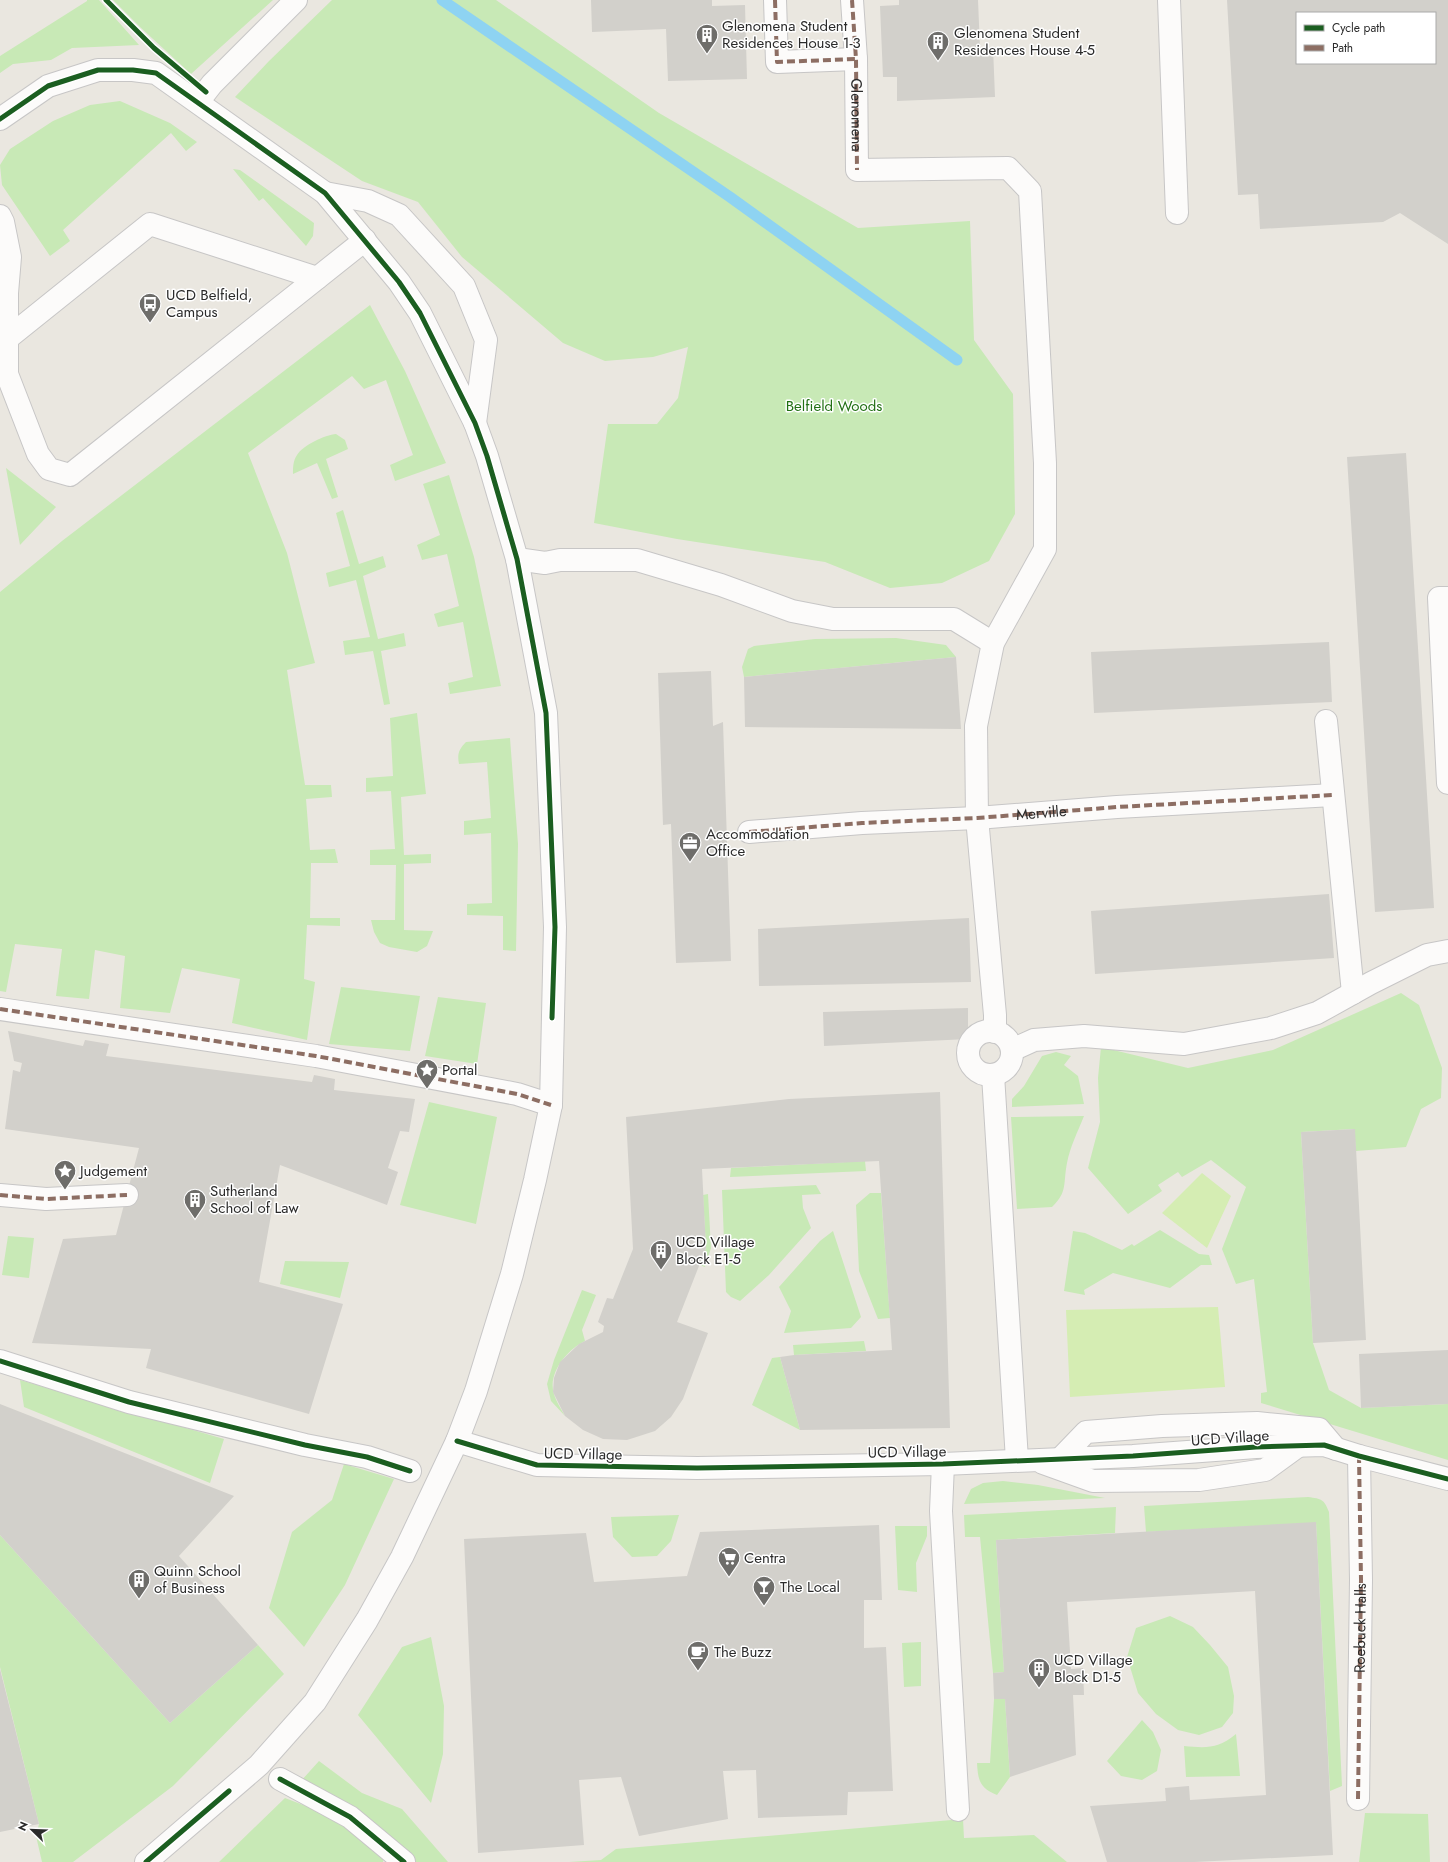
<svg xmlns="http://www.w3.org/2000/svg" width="1448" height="1862" viewBox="0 0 1448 1862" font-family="Jost,sans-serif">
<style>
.green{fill:#c8e9b6}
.pitch{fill:#d5edb3}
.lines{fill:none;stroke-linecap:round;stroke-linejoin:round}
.stream{stroke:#8ed3f2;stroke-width:11}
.building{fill:#d2d0cb;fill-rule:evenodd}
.minor-casing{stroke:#c7c6c6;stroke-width:24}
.minor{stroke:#fcfbfa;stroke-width:22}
.quiet{stroke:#8d6e63;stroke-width:4;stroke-dasharray:8 4;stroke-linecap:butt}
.cycleway-casing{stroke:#fff;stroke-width:8}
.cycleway{stroke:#1b5e20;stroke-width:5}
.labels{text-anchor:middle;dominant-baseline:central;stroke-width:3;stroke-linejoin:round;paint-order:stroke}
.poi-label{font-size:15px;fill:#2b2b2b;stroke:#fff;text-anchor:start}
.street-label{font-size:15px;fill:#2b2b2b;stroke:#fff}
.park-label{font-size:15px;fill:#227014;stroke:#fff}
</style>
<rect width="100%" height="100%" fill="#eae7e0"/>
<!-- green -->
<path class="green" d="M 87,0 L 99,0 L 139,45 L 72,48 L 51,60 L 13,64 L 0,73 L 0,56 L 87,1 Z
M 113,0 L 273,0 L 191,74 L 140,27 Z
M 332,0 L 496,0 L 659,113 L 858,228 L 970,221 L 974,340 L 1013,394 L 1015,514 L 989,561 L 942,583 L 890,588 L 825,562 L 677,539 L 594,523 L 608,424 L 657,424 L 678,398 L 688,347 L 653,357 L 605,361 L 563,343 L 462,257 L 418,202 L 362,181 L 235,97 L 269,61 Z
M 120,101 L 170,123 L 197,142 L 186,151 L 171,133 L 63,230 L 70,241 L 50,256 L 2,185 L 0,165 L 10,149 L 53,121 L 90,105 Z
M 233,169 L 240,170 L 314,223 L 313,236 L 306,246 L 263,198 L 259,201 Z
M 370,305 L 405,371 L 446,463 L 395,481 L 390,465 L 413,455 L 386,380 L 364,389 L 352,376 L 248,453 L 287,553 L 315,663 L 287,670 L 305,785 L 331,785 L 332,797 L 306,799 L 310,850 L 335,849 L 338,863 L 311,863 L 310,918 L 340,918 L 340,926 L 307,925 L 304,979 L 315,982 L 307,1040 L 232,1023 L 240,979 L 182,968 L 170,1013 L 120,1008 L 125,956 L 95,950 L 89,999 L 56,996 L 62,949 L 15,944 L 6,992 L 0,991 L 0,592 L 62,541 Z
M 336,434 L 345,440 L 348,449 L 326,459 L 338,497 L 332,499 L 317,463 L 293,474 C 293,467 293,461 297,455 C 303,445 325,435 336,434 Z
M 6,468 L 56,507 L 20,545 Z
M 449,475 L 474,557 L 501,686 L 450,694 L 448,683 L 473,677 L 463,622 L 438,627 L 434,614 L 459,606 L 447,554 L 422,560 L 417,545 L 440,535 L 423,484 Z
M 343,510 L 359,564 L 383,556 L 386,567 L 363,576 L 378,639 L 404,633 L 406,646 L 381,651 L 390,704 L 384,705 L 373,651 L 345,655 L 343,641 L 370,637 L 356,580 L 329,587 L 326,573 L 350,566 L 336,513 Z
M 896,638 L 946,645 L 956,657 L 744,677 L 742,667 L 748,649 L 754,646 L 815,639 Z
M 417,713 L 426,794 L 401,797 L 404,855 L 431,854 L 431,863 L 404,864 L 404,930 L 433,931 L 427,946 L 417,952 L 389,947 L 380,943 L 374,932 L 371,920 L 395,920 L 396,865 L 370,865 L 370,850 L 395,849 L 391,791 L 366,792 L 366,778 L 393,776 L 390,718 Z
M 510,738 L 518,844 L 516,951 L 503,950 L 503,916 L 467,915 L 467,904 L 492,903 L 491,833 L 464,835 L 464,821 L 491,818 L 487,762 L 459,764 C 457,754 459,749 466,742 Z
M 341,987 L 420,996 L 410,1051 L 329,1044 Z
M 1401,993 L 1419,1005 L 1442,1068 L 1441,1098 L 1421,1109 L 1406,1147 L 1356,1151 L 1354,1129 L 1301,1132 L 1313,1343 L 1329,1390 L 1361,1408 L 1448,1404 L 1448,1460 L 1261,1403 L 1261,1393 L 1267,1392 L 1254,1279 L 1236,1284 L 1222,1249 L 1246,1187 L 1211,1160 L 1182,1177 L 1178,1172 L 1158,1185 L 1162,1191 L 1128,1214 L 1088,1168 L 1100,1122 L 1098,1078 L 1101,1047 L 1188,1068 L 1273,1050 Z
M 438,997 L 486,1003 L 477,1064 L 425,1056 Z
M 1056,1052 L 1071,1056 L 1064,1065 L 1078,1076 L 1084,1104 L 1012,1107 L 1012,1099 L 1024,1086 L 1042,1056 Z
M 429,1102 L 497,1117 L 476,1224 L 400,1205 Z
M 1084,1116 C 1078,1131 1070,1147 1067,1163 C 1063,1183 1068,1192 1052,1207 L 1017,1209 L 1011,1117 Z
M 865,1161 L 866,1171 L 730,1177 L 731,1168 Z
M 816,1185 L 821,1194 L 802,1195 L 803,1208 L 811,1228 L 769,1275 L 740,1301 L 731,1297 L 726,1292 L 722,1190 Z
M 870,1193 L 881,1193 L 890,1318 L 878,1319 L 859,1271 L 856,1205 Z
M 708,1194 L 711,1248 L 705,1267 L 700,1265 L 706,1248 L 703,1195 Z
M 1160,1230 L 1199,1254 L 1209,1255 L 1212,1265 L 1201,1265 L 1170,1288 L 1113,1273 L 1084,1290 L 1085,1295 L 1064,1291 L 1073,1231 L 1085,1233 L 1122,1250 L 1132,1244 L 1134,1246 Z
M 833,1231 L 861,1317 L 851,1328 L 784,1333 L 791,1311 L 779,1287 L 820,1241 Z
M 8,1236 L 34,1238 L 29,1278 L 2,1275 Z
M 285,1261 L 349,1262 L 340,1298 L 280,1284 Z
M 582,1290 L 596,1295 L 582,1330 L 585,1341 C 568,1349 547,1373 554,1394 C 556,1401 561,1409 565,1416 L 551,1401 L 547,1384 L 554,1360 Z
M 864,1341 L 866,1351 L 794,1355 L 793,1345 Z
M 780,1357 L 800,1430 L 752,1405 L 772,1358 Z
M 20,1380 L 224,1439 L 210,1483 L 24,1407 Z
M 344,1464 L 394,1479 L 345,1585 L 304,1647 L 269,1608 L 292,1532 L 332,1500 Z
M 1003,1481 L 1038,1485 L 1105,1498 L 964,1504 L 971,1489 L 983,1483 Z
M 1308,1497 C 1322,1499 1324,1499 1329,1512 L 1342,1786 L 1330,1791 L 1316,1523 L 1146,1532 L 1144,1506 Z
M 1116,1507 L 1115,1533 L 996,1540 L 1004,1672 L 993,1673 L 980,1537 L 965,1537 L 964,1515 Z
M 679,1515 L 671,1541 L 657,1556 L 632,1557 L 613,1537 L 611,1517 Z
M 895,1526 L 927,1526 L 927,1536 L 916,1563 L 917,1592 L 898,1590 Z
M 0,1535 L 170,1723 L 258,1645 L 284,1674 L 173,1786 L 73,1862 L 42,1862 L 36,1836 L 39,1824 L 0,1667 Z
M 1170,1616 L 1193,1627 L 1210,1645 L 1228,1667 L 1234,1696 L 1233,1713 L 1222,1727 L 1199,1735 L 1178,1730 L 1156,1714 L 1138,1693 L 1127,1657 L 1136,1628 Z
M 431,1637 L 444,1706 L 443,1754 L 431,1803 L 358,1715 L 402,1647 Z
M 921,1642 L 921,1686 L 904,1687 L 902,1643 Z
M 994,1699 L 1005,1699 L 1010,1777 L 997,1795 C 980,1788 978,1781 977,1763 L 990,1763 Z
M 1142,1720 L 1153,1732 L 1161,1750 L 1157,1771 L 1142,1780 L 1121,1776 L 1107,1761 Z
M 1236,1734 L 1240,1776 L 1186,1777 L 1184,1746 C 1206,1748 1218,1749 1236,1734 Z
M 319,1761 L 362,1793 L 402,1809 L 448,1862 L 414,1862 L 301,1781 Z
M 285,1798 L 347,1822 L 384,1855 L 383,1862 L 219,1862 Z
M 1365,1813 L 1428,1814 L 1430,1862 L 1359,1862 Z
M 963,1819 L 964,1838 L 1034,1835 L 1067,1862 L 569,1862 L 601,1860 L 616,1849 Z"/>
<!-- pitch -->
<path class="pitch" d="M 1202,1173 L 1231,1196 L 1207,1248 L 1162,1213 Z
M 1218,1307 L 1225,1387 L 1070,1397 L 1066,1310 Z"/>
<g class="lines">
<!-- stream -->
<path class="stream" d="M 442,0 L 730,197 L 957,360"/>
</g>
<!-- building -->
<path class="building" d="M 591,0 L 712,0 L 712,6 L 745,5 L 747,79 L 668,81 L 666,29 L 592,32 Z
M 899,0 L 978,0 L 980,48 L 993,47 L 995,97 L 897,101 L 897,77 L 883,77 L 880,6 L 899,5 Z
M 1227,0 L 1448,0 L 1448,244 L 1400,213 L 1383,222 L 1260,229 L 1258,194 L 1238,195 ZM 1297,13 L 1435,13 L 1435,63 L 1297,63 Z
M 1406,453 L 1434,908 L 1375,912 L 1347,457 Z
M 1329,642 L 1332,702 L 1094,713 L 1091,652 Z
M 956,657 L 961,729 L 745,727 L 744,677 Z
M 711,671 L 713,726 L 723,722 L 731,961 L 676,963 L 671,824 L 663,825 L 658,673 Z
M 1329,894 L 1334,958 L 1095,974 L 1091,911 Z
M 969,918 L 971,982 L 759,986 L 758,929 Z
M 968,1008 L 968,1039 L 824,1046 L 823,1012 Z
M 8,1031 L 83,1046 L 85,1040 L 109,1044 L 106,1056 L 312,1082 L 314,1075 L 335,1079 L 334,1090 L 415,1099 L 409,1132 L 400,1131 L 388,1168 L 398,1172 L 387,1205 L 280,1165 L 259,1282 L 343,1304 L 309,1414 L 146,1368 L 151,1349 L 32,1343 L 63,1239 L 116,1235 L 139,1148 L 5,1129 L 13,1070 L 20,1072 L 22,1063 L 14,1061 Z
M 940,1092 L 950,1428 L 800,1430 L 780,1357 L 794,1355 L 892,1350 L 879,1161 L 702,1169 L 706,1248 L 677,1322 L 708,1333 L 683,1399 L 671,1417 L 655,1431 L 627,1440 L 603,1439 L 583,1430 L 565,1416 L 553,1392 L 554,1378 L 560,1362 L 579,1344 L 603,1332 L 604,1326 L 598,1322 L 607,1298 L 613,1299 L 633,1249 L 626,1117 L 789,1099 Z
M 1355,1129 L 1366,1340 L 1313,1343 L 1301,1132 Z
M 1448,1350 L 1448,1404 L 1361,1408 L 1359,1354 Z
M 0,1404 L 234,1496 L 179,1556 L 258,1645 L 170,1723 L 0,1535 Z
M 1316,1522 L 1333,1855 L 1195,1862 L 1107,1862 L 1090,1806 L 1166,1801 L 1165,1788 L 1189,1786 L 1190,1800 L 1266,1795 L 1255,1591 L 1067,1602 L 1071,1669 L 1083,1668 L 1084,1695 L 1073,1695 L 1076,1755 L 1010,1777 L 1005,1699 L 994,1699 L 993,1673 L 1004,1672 L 996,1540 Z
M 879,1525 L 882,1600 L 864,1600 L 864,1648 L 886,1647 L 893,1791 L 848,1792 L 847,1815 L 758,1818 L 756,1770 L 723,1771 L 728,1819 L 639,1836 L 621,1777 L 579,1780 L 584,1845 L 478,1853 L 464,1539 L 586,1533 L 594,1582 L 687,1576 L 700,1532 Z
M 0,1669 L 39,1824 L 0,1832 Z"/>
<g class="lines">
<!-- minor casing -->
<g class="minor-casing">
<g id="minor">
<path d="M 775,0 L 777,62 L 856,59"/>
<path d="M 852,0 L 856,59 L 857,170 L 1008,168 L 1030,191 L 1045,463 L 1045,549 L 993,643 L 976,726 L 977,818 L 995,1015 L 995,1032"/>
<path d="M 1169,0 L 1177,213"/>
<path d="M 198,102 L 212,84 L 296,0"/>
<path d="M 0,119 L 48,86 L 98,70 L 133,70 L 156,73 L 325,193 L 399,282 L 420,313 L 475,423 L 487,456 L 517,559 L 546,713 L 555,927 L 551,1105 L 535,1180 L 512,1274 L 476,1391 L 457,1441 L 402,1557 L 367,1620 L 315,1702 L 259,1765 L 146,1862"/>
<path d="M 325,193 L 368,201 L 399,215 L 464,286 L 486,340 L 475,423"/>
<path d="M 0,216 L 3,222 L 10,257 L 7,293 L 7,374 L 38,454 L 49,469 L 70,475 L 365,240"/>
<path d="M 8,338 L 150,224 L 317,278"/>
<path d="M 517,559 L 545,563 L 560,560 L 637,560 L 721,585 L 792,611 L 833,619 L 954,619 L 993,643"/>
<path d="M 1448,598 L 1439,598 L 1448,783"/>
<path d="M 1326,721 L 1353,993"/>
<path d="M 749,832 L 862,823 L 977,818 L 1117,807 L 1333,795"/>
<path d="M 0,1009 L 316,1056 L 517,1094 L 551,1105"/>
<circle cx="990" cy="1053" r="22"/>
<path d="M 1012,1050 L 1034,1040 L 1084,1036 L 1184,1044 L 1271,1028 L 1317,1013 L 1371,983 L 1427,955 L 1448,951"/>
<path d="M 993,1075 L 1017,1460"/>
<path d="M 0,1195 L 46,1199 L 127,1195"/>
<path d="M 0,1361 L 129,1402 L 305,1445 L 367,1457 L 410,1471"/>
<path d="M 457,1441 L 537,1465 L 697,1468 L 943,1464 L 1133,1456 L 1256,1447 L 1324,1445 L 1359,1456 L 1448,1479"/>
<path d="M 1061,1458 L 1086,1432 L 1162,1426 L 1257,1423 L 1319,1429 L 1336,1449"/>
<path d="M 1043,1463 L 1093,1481 L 1199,1480 L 1265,1470 L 1298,1446"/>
<path d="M 943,1464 L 941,1511 L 958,1810"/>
<path d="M 280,1779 L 350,1817 L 404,1862"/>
<path id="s1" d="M 1358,1799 L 1361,1580 L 1359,1456"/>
</g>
</g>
<!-- minor -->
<use href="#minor" class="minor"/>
<!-- quiet -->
<g class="quiet">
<path d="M 775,0 L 777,62 L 856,59"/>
<path id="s2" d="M 852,0 L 856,59 L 857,170"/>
<path id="s3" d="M 749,832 L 862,823 L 977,818 L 1117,807 L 1333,795"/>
<path d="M 0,1009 L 316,1056 L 517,1094 L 551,1105"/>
<path d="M 0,1195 L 46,1199 L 127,1195"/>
<path d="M 1358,1799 L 1361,1580 L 1359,1456"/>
</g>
<!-- cycleway casing -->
<g class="cycleway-casing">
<path id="cycleway" d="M 106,0 L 154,48 L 206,92
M 0,119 L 48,86 L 98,70 L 133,70 L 156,73 L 325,193 L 399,282 L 420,313 L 475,423 L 487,456 L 517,559 L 546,713 L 555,927 L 552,1018
M 0,1361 L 129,1402 L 305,1445 L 367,1457 L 410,1471
M 457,1441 L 537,1465 L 697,1468 L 943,1464 L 1133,1456 L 1256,1447 L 1324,1445 L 1359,1456 L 1448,1479
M 280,1779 L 350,1817 L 404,1862
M 146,1862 L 229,1791"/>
</g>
<!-- cycleway -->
<use href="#cycleway" class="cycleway"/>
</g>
<!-- icons -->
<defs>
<g id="building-pin" transform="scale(1.15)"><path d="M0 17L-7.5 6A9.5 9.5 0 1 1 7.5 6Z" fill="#6e6d6a" stroke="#fff"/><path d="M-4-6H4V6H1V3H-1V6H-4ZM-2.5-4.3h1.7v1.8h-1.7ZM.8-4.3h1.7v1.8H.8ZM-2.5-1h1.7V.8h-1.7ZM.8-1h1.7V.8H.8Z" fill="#fff"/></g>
<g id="bus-pin" transform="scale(1.15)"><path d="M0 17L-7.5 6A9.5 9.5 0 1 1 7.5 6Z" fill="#6e6d6a" stroke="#fff"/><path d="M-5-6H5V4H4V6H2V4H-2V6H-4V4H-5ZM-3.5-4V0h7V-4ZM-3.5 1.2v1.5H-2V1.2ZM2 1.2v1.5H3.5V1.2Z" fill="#fff"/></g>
<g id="office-pin" transform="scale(1.15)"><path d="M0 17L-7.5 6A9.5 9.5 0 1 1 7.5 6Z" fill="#6e6d6a" stroke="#fff"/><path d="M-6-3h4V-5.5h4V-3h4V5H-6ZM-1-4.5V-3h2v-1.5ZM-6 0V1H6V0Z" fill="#fff"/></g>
<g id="sight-pin" transform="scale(1.15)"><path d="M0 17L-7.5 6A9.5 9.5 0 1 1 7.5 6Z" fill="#6e6d6a" stroke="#fff"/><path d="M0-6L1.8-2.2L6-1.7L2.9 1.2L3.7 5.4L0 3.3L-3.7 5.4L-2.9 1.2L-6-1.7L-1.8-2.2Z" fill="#fff"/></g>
<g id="supermarket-pin" transform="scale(1.15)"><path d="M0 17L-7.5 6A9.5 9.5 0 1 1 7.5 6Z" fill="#6e6d6a" stroke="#fff"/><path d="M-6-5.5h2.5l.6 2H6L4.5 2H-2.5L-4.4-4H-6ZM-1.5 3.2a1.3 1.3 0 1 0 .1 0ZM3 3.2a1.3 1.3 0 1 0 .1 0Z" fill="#fff"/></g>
<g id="bar-pin" transform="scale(1.15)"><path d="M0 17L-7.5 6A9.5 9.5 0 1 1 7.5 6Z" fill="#6e6d6a" stroke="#fff"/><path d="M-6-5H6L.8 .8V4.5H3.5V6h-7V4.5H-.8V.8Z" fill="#fff"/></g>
<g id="cafe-pin" transform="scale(1.15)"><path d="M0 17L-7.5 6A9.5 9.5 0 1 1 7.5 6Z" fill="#6e6d6a" stroke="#fff"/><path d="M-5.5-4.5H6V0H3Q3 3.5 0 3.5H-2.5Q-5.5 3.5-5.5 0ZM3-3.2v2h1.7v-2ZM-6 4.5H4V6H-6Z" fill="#fff"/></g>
</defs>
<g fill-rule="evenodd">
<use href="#building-pin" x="707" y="35"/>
<use href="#building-pin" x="938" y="42"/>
<use href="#bus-pin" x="150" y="304"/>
<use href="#office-pin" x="690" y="843"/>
<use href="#sight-pin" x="427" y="1070"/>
<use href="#sight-pin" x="65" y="1171"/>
<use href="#building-pin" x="195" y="1200"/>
<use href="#building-pin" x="661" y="1251"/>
<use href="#supermarket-pin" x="729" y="1558"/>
<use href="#building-pin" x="139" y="1580"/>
<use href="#bar-pin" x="764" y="1587"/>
<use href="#cafe-pin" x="698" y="1652"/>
<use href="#building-pin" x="1039" y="1669"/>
</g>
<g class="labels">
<!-- poi labels -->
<g class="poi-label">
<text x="722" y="26">Glenomena Student<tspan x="722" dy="17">Residences House 1-3</tspan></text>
<text x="954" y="33">Glenomena Student<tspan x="954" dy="17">Residences House 4-5</tspan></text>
<text x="166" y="295">UCD Belfield,<tspan x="166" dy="17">Campus</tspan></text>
<text x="706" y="834">Accommodation<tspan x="706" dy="17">Office</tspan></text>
<text x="442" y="1070">Portal</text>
<text x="80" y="1171">Judgement</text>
<text x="210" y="1191">Sutherland<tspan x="210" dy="17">School of Law</tspan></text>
<text x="676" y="1242">UCD Village<tspan x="676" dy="17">Block E1-5</tspan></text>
<text x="744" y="1558">Centra</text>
<text x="154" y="1571">Quinn School<tspan x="154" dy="17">of Business</tspan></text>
<text x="780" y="1587">The Local</text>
<text x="714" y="1652">The Buzz</text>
<text x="1054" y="1660">UCD Village<tspan x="1054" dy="17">Block D1-5</tspan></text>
</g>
<!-- street labels -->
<g class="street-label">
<text stroke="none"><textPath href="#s2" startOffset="115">Glenomena</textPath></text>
<text stroke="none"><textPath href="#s3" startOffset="293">Merville</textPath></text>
<text transform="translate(1230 1438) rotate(-4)">UCD Village</text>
<text transform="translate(907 1452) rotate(-1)">UCD Village</text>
<text transform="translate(583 1454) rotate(1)">UCD Village</text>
<text stroke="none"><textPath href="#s1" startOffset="171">Roebuck Halls</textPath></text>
</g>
<!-- park labels -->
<g class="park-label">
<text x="834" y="406">Belfield Woods</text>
</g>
</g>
<!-- legend -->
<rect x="1296" y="12" width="140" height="52" fill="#ffffff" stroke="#aaaaaa"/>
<rect x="1304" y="25" width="20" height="6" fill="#1b5e20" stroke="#aaaaaa"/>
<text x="1332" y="32" font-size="12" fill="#2b2b2b">Cycle path</text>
<rect x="1304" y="45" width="20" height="6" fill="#8d6e63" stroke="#aaaaaa"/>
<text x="1332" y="52" font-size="12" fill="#2b2b2b">Path</text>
<!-- north arrow -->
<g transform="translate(32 1830) rotate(293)" stroke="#ffffff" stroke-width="3" paint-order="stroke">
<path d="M0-3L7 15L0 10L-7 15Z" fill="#2b2b2b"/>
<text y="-6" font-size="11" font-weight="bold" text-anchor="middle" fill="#2b2b2b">N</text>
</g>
</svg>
